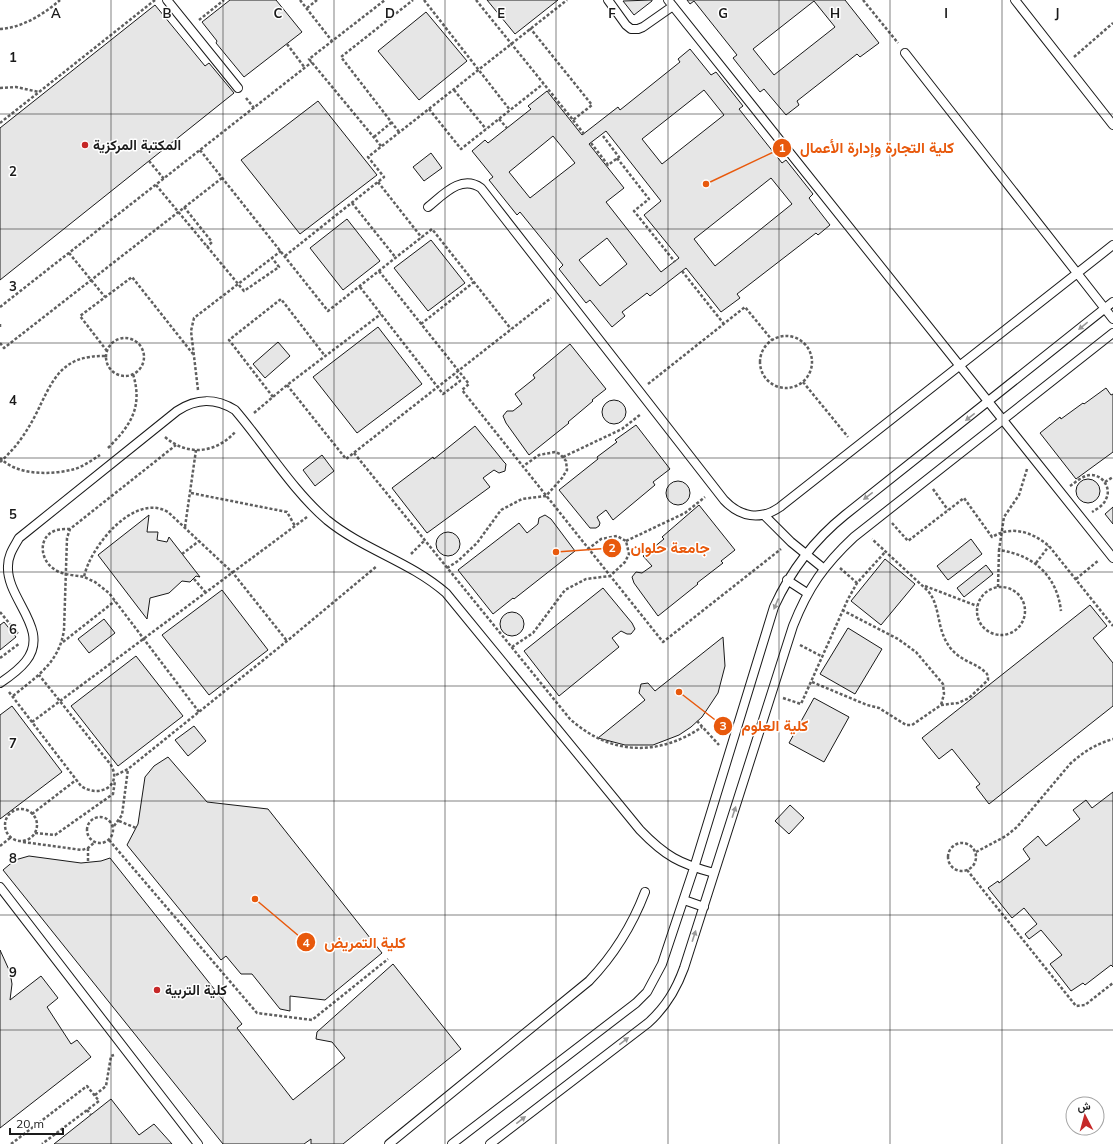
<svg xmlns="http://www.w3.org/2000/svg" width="1113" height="1144" viewBox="0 0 1113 1144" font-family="Mulish,Vazirmatn,sans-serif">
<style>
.building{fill:#e6e6e6;stroke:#1a1a1a;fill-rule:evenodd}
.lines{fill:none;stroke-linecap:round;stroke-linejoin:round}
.lane-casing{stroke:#1a1a1a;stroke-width:10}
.path{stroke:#5f5f5f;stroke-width:2.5;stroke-dasharray:3 2;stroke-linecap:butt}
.lane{stroke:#fff;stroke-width:8}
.oneway{fill:#989898}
.grid{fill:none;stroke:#1a1a1a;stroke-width:1;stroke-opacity:0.55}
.poi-dot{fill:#c62828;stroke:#fff;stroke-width:1.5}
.labels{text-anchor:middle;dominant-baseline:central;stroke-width:3;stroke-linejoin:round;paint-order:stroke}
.poi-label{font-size:14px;font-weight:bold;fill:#1a1a1a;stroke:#fff;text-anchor:start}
.grid-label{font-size:13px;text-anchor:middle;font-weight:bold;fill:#1a1a1a;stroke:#fff;stroke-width:3;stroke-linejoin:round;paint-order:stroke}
.leader{fill:none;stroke:#e8590c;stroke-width:1.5}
.callout-dot{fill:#e8590c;stroke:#fff;stroke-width:1.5}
.mark-label{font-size:12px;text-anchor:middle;font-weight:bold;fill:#fff}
.callout-label{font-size:15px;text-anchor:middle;font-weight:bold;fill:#e8590c;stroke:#fff;stroke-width:3;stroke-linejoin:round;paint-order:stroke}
</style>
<rect width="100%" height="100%" fill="#fff"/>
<!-- building -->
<path class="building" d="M 230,0 L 276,0 L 302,32 L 244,77 L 216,43 L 217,41 L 202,22 Z
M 487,0 L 558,0 L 515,34 Z
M 652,0 L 652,1 L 634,15 L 623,1 Z
M 687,0 L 845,0 L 879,43 L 860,57 L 857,54 L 797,101 L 799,105 L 786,115 L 764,89 L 760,92 L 733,58 L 737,55 L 694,1 L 690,4 ZM 814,1 L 835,27 L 774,75 L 753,49 Z
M 155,5 L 205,66 L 209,63 L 234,93 L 0,280 L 0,128 Z
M 426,12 L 467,61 L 419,100 L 378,51 Z
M 690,49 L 711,75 L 716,72 L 743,106 L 739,109 L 782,163 L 786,160 L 813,194 L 809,198 L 830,225 L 818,235 L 816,233 L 737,294 L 740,298 L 721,312 L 686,268 L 650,296 L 647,293 L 622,312 L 625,316 L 612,327 L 590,300 L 586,303 L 559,269 L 563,265 L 520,212 L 517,215 L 489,180 L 493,177 L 472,151 L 485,140 L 488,143 L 531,109 L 528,106 L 547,91 L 582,135 L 618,107 L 620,110 L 680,62 L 678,59 ZM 704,90 L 724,115 L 662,164 L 642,139 ZM 606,131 L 661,201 L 644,215 L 679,258 L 661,272 L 606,202 L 624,188 L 589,144 ZM 553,136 L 575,163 L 530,198 L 509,172 ZM 771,178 L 792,204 L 715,266 L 694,239 ZM 607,238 L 627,264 L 600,286 L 579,260 Z
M 318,101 L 377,175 L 300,234 L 241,160 Z
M 431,153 L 442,168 L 424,181 L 413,167 Z
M 347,219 L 380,261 L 343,290 L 310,248 Z
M 431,240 L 465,283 L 428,311 L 394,268 Z
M 378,327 L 422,384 L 357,433 L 313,377 Z
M 278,342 L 290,356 L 265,378 L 253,364 Z
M 570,344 L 606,389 L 592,400 L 593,401 L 568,422 L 569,423 L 529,455 L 506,423 L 503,416 L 507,411 L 513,411 L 522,404 L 515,394 L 535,378 L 533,375 Z
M 1106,388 L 1111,395 L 1113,394 L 1113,452 L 1076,479 L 1040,433 L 1060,417 L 1061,419 L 1083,403 L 1084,404 Z
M602 412a12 12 0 1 1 24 0a12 12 0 1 1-24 0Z
M 636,425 L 670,469 L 653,482 L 655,485 L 613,520 L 606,510 L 597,517 L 600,523 L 599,526 L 596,528 L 590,528 L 559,490 L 598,459 L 597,457 L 617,442 L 615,440 Z
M 475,426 L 504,462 L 506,464 L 505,471 L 499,473 L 494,470 L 487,475 L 483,478 L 490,487 L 427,533 L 392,488 L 433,457 L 434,459 Z
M 322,455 L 334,471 L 315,486 L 303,470 Z
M1076 491a12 12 0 1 1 24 0a12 12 0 1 1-24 0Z
M666 493a12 12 0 1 1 24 0a12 12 0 1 1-24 0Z
M 699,505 L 735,550 L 721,561 L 723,563 L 697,583 L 698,584 L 658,616 L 634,583 L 632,577 L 636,572 L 642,573 L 652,566 L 643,556 L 664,539 L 662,537 Z
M 1113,507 L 1113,524 L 1105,514 Z
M 149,515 L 147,532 L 158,532 L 157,540 L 167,542 L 169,537 L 200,577 L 196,576 L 190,582 L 182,581 L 169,593 L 150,598 L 147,619 L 98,555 Z
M 545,515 L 551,519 L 575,551 L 514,599 L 513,598 L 493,614 L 458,570 L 519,523 L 527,533 L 538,524 L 539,518 Z
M436 544a12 12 0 1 1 24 0a12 12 0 1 1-24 0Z
M 971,539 L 982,554 L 948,580 L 937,566 Z
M 885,559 L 915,584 L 881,625 L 851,601 Z
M 986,565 L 993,574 L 964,597 L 957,588 Z
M 603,588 L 632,623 L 635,629 L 631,634 L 627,634 L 621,631 L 612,638 L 619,647 L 559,696 L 524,651 Z
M 222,590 L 268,650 L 209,695 L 162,635 Z
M 1090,605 L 1107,626 L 1093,638 L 1113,663 L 1113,706 L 989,804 L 976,787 L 980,784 L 952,749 L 939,759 L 922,738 Z
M500 624a12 12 0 1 1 24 0a12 12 0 1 1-24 0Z
M 104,619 L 115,633 L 89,653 L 78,639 Z
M 4,622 L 16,637 L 0,650 L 0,625 Z
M 848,628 L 882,649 L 855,694 L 820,674 Z
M 723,637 L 725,666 L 718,693 L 702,717 L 691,727 L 679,735 L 653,745 L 625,745 L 598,738 L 645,700 L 639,693 L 641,684 L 648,683 L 655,691 Z
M 136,656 L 183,716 L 118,766 L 71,706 Z
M 814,698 L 849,717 L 824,762 L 789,743 Z
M 12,706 L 62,772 L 0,819 L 0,715 Z
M 194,726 L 206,741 L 188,756 L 175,740 Z
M 168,757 L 207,802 L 268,809 L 382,953 L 325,1000 L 290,996 L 290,1011 L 280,1009 L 252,974 L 241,974 L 226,956 L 221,960 L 127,845 L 138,824 L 145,777 L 154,766 Z
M 1113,792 L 1113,967 L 1111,965 L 1085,985 L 1083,983 L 1071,991 L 1050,964 L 1062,955 L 1041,930 L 1029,939 L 1025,934 L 1037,924 L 1024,908 L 1012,918 L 988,888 L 998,881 L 999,883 L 1030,859 L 1023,849 L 1038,836 L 1046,846 L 1080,819 L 1073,810 L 1086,800 L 1092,808 Z
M 790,805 L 804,818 L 789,834 L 775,821 Z
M 29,856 L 81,863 L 101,861 L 110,858 L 242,1024 L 237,1028 L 293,1100 L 345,1058 L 332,1042 L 316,1039 L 317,1032 L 393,964 L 461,1049 L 343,1144 L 311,1144 L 311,1139 L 304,1144 L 223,1144 L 3,870 L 15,860 Z
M 0,950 L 10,972 L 12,984 L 10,1000 L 41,976 L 58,998 L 47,1007 L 71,1044 L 77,1040 L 91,1057 L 0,1128 Z
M 111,1099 L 139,1135 L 154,1124 L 172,1144 L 54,1144 Z"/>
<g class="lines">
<!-- lane casing -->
<g class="lane-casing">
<path id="lane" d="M 167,0 L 238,88
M 608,0 L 626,25 L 631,29 L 638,29 L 643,27 L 673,6
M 668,0 L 1113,558
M 1015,0 L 1113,125
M 905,53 L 1113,319
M 428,207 C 443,195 461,174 481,188 L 724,500 C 740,517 760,521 780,507 L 1113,245
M 764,515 L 791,542 L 823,568
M 787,580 L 807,593
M 0,683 C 9,677 19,670 26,661 C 51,629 6,599 8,566 C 8,555 14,547 19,538 L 177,411 C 197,398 215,398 235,410 C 265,445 292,490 327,520 C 364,550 409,561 446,593 L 640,830 C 665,856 680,864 714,873
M 0,887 L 198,1144
M 684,900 L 704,907
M 389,1144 L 589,981 C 615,954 632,926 645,892
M 452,1144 L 636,1003 L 647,992 L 662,964 L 694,868 L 774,607 C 791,570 814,540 845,515 L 1113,302
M 490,1144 L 648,1023 C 666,1007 676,990 684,968 L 793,626 C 808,588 824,565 854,537 L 1113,333"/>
</g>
<!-- path -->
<path class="path" d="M 300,0 L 332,41
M 424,0 L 510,110
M 476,0 L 573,120 L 592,105 L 530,28
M 863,0 L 898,43
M 307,8 L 317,0
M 199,20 L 224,0
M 0,29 C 22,28 44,14 60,0
M 287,44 L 305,68
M 1074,57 L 1113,23
M 0,88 L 16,87 L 39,92
M 454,90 L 486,129
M 246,98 L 254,108
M 429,109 L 461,149 L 543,84
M 499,119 L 507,128
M 573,120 L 584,134
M 0,123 L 155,0
M 399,132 L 341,57 L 413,0
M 374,137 L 392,122
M 591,143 L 608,165 L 619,157 L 603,136
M 381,146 L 309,59 L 385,0
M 200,150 L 328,311 L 432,229 L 511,329
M 617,158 L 649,199 L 634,211 L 675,262
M 149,161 L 164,179
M 378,182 L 422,238
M 156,185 L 244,291 L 279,267 L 272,258
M 352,203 L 396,258
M 184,207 L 212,242 L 207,247
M 69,253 L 105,297
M 285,256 L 384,177 L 368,157 L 567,0
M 379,271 L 469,384 L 462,390 L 663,642 L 781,549
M 682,271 L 724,324
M 360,287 L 443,394 L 460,381 L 455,374
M 0,307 L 312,62
M 0,324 L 0,327
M 421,324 L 474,282
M760 362a26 26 0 1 1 52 0a26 26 0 1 1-52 0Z
M106 357a19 19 0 1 1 38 0a19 19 0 1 1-38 0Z
M 0,343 L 4,348 L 222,178
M 107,351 L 80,316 L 132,277 L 193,354
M 803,382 L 848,437
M 648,384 L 745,307 L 772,340
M 287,385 L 346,459 L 551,298
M 198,390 L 191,331 L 194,318 L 281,251
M 273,397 L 229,340 L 281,299 L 325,356
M 254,413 L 287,385 L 381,314
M 165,437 C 188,457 217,453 236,431
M 108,448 C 131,425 143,407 133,374
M 354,453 L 570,719 C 610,755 658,757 702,727
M 563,457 L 622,429 L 641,414
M 0,458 C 18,476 51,475 75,469 C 84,466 92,460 100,455
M 0,462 C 15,449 26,433 35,416 C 53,380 60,355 106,356
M 1027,469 L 1019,495 L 1004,517 L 999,550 C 1034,555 1057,576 1061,611
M 1105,482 L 1113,477
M 1070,486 C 1076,482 1082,476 1090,475 C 1102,474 1112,488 1106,499 C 1104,505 1097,509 1092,512
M 933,489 L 948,510
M 191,493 L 287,512 L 295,526
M 892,523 L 908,541 L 964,498 L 992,537 C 1012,525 1032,532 1049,546 L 1113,626
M 185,527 L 196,450
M 70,529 C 65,529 59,529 54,531 C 38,538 40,560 54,569 C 62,575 74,575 84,577
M 626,541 L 685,513 L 705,497
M 182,554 L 199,541
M 411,554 L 425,540
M 1036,563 L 1049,546
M 447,568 L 458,561 L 477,543 L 501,510 L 522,499 L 546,496 L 562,478 L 567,470 L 566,461 L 560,454 L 555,452 L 539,455 L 522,467
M 840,568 L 857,583
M 194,579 L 206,593
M 1076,579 L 1099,560
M 925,586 L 977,606
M977 611a24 24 0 1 1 48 0a24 24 0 1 1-48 0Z
M 998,587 L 999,550
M 842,610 L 898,639 L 916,652 L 943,684 L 944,694 L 941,705
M 0,612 L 19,635
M 63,642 L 115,601
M 800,645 L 823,657
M 512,647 L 533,633 L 565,590 L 586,579 L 610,576 L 625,562 L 629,554 L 626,541 L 617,536 L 601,539 L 588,549
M 0,658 L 20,643
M 812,682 L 867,705 L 879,708 L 906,725 L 912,725 L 941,705 L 958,703 L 969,698 L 988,680 C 988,677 988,674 985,672 C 976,663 963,662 952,650 C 935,630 942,608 928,591 L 872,539
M 9,692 L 81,786 C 98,798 123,787 111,765 L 39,675
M 13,696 C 37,676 59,663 64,630 L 67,538 L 70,529 L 176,445
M 783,698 L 801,704 L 848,599 L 857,583 L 886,551
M 199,712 L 109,593 L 95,582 L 84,577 C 90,547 134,492 168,512 L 233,573 L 287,641
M 697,721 L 719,745
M 32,722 L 307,517
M 116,775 L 128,769 L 287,641 L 377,566
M5 825a16 16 0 1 1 32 0a16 16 0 1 1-32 0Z
M 32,814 L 76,780
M87 830a13 13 0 1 1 26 0a13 13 0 1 1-26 0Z
M 119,821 L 136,828
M 114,826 L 122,815 L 128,769
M 35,833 L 55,835 L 113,794 L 115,781
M 109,840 L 257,1013 L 312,1020 L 388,959
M 23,842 L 82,850 L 88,848 L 95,842
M948 857a14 14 0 1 1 28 0a14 14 0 1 1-28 0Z
M 0,846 L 10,838
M 88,848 L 88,863
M 976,852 L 1006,836 L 1017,827 L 1070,764 C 1083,752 1096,744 1113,739
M 967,870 L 1076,1006 L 1085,1005 L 1113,983
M 95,1095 L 106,1086 L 111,1056 L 114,1055
M 87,1110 L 91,1115
M 11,1144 L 87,1086 L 99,1101 L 42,1144"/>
<!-- lane -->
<use href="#lane" class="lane"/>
</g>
<!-- one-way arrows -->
<defs><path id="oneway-solid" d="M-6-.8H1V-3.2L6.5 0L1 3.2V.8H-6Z"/></defs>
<g class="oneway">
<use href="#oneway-solid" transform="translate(1083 326) rotate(141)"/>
<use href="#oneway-solid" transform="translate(970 417) rotate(142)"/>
<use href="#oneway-solid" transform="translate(868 496) rotate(142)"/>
<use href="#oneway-solid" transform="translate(776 604) rotate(112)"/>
<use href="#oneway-solid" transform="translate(734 812) rotate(-72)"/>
<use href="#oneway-solid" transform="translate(694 936) rotate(-72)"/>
<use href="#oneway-solid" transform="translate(624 1041) rotate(-38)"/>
<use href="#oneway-solid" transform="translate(521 1120) rotate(-38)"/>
</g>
<!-- grid -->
<path class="grid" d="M 111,0 L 111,1144M 223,0 L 223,1144M 334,0 L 334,1144M 445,0 L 445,1144M 556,0 L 556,1144M 668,0 L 668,1144M 779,0 L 779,1144M 890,0 L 890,1144M 1002,0 L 1002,1144M 0,114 L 1113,114M 0,229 L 1113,229M 0,343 L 1113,343M 0,458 L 1113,458M 0,572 L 1113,572M 0,686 L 1113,686M 0,801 L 1113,801M 0,915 L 1113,915M 0,1030 L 1113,1030"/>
<!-- markers -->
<g class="poi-dot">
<circle cx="85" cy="145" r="4"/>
<circle cx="157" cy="990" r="4"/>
</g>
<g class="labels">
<!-- poi labels -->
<g class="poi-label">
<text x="93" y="145">المكتبة المركزية</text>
<text x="165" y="990">كلية التربية</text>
</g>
</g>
<g class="grid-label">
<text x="56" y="18">A</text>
<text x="167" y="18">B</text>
<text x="278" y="18">C</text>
<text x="390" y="18">D</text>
<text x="501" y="18">E</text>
<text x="612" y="18">F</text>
<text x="723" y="18">G</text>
<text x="835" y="18">H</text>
<text x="946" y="18">I</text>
<text x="1057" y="18">J</text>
<text x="13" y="62">1</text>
<text x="13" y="176">2</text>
<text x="13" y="291">3</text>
<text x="13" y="405">4</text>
<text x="13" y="519">5</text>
<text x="13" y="634">6</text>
<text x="13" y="748">7</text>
<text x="13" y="863">8</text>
<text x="13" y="977">9</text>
</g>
<!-- callouts -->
<path class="leader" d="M706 184L782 148M556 552L612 548M679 692L723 726M255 899L306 942"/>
<g class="callout-dot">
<circle cx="706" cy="184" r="4"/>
<circle cx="556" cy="552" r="4"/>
<circle cx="679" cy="692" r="4"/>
<circle cx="255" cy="899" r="4"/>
<circle cx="782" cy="148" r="10"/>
<circle cx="612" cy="548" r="10"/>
<circle cx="723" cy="726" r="10"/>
<circle cx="306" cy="942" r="10"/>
</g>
<g class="mark-label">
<text x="782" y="152">1</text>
<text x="612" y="552">2</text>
<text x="723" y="730">3</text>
<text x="306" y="947">4</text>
</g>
<g class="callout-label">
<text x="877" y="153">كلية التجارة وإدارة الأعمال</text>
<text x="670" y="553">جامعة حلوان</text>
<text x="775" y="731">كلية العلوم</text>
<text x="365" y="948">كلية التمريض</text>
</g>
<!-- north arrow -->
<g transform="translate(1085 1116) rotate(354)"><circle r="19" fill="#ffffff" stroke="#a3a3a3"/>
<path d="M0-3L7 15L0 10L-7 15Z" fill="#c62828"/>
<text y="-6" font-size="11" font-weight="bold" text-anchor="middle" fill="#1a1a1a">ش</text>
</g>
<!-- scale -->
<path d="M10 1128v6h53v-6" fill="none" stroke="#1a1a1a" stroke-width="2"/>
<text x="16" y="1128" font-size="12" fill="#1a1a1a" stroke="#ffffff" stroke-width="3" paint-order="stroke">20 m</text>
</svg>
